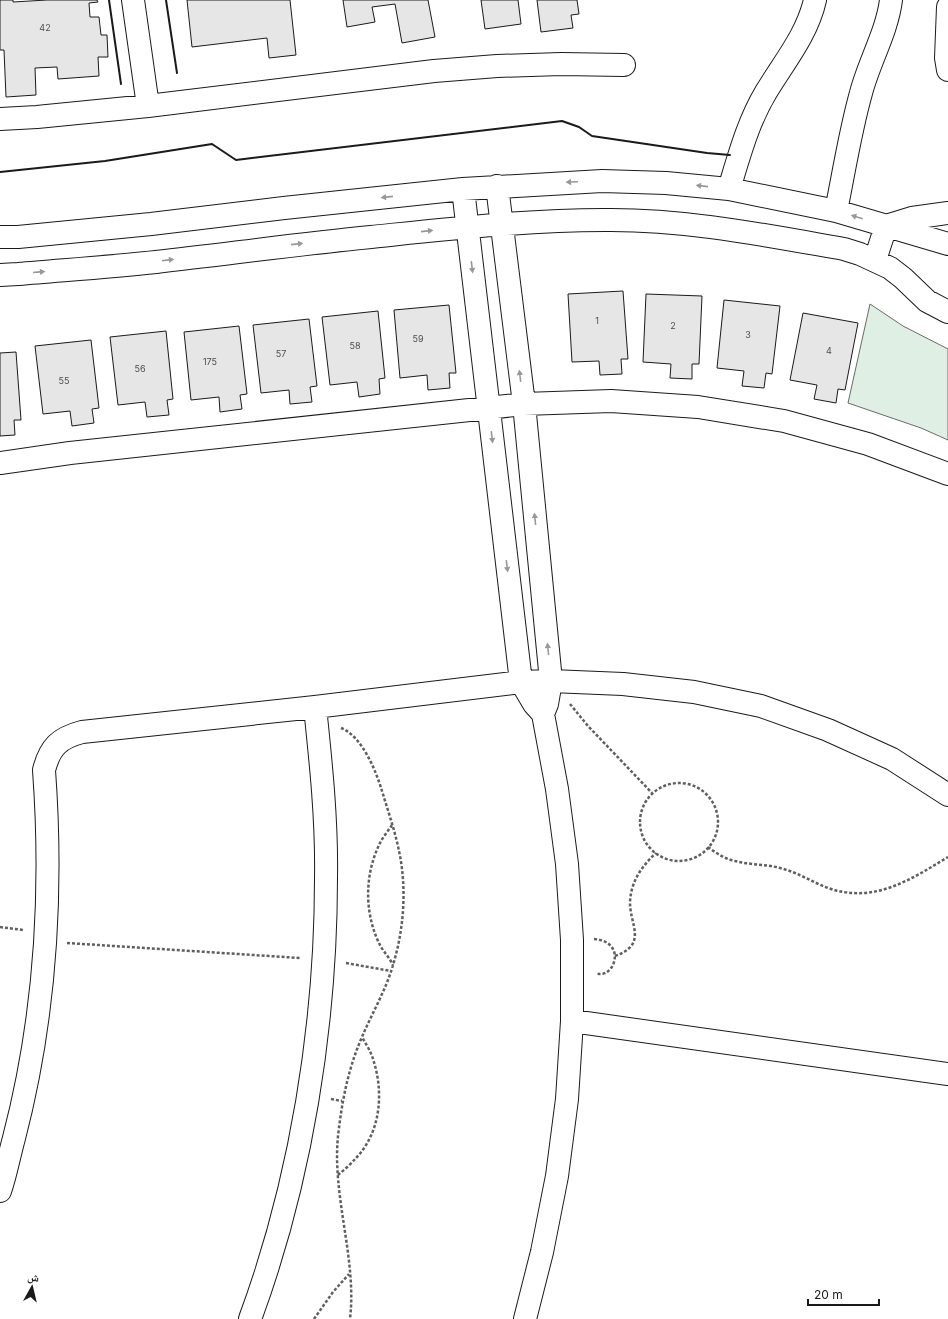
<svg xmlns="http://www.w3.org/2000/svg" width="948" height="1319" viewBox="0 0 948 1319" font-family="Inter,'Noto Naskh Arabic',sans-serif">
<style>
.green{fill:#e0efe3;stroke:#6a6a6a}
.building{fill:#e6e6e6;stroke:#1a1a1a}
.lines{fill:none;stroke-linecap:round;stroke-linejoin:round}
.minor-casing{stroke:#1a1a1a;stroke-width:24}
.path{stroke:#5f5f5f;stroke-width:2.5;stroke-dasharray:3 2;stroke-linecap:butt}
.minor{stroke:#fff;stroke-width:22}
.wall{stroke:#1a1a1a;stroke-width:2}
.oneway{fill:#989898}
.labels{text-anchor:middle;dominant-baseline:central;stroke-width:3;stroke-linejoin:round;paint-order:stroke}
.number-label{font-size:9px;fill:#4d4d4d}
</style>
<rect width="100%" height="100%" fill="#fff"/>
<!-- green -->
<path class="green" d="M 870,304 L 903,326 L 948,349 L 948,440 L 921,428 L 848,403 Z"/>
<!-- building -->
<path class="building" d="M 0,0 L 13,0 L 13,2 L 47,0 L 97,0 L 98,2 L 89,3 L 90,17 L 99,17 L 101,35 L 107,35 L 108,57 L 98,57 L 99,76 L 58,79 L 57,67 L 35,68 L 36,95 L 6,97 L 4,50 L 0,50 Z
M 187,0 L 290,0 L 296,55 L 269,58 L 267,38 L 192,47 Z
M 343,0 L 428,0 L 435,37 L 402,43 L 395,4 L 372,7 L 375,22 L 347,27 Z
M 481,0 L 518,0 L 521,24 L 485,29 Z
M 537,0 L 577,0 L 579,14 L 571,15 L 573,28 L 541,32 Z
M 623,291 L 628,359 L 621,359 L 622,374 L 600,375 L 599,361 L 572,362 L 568,294 Z
M 646,294 L 702,296 L 699,364 L 692,364 L 692,379 L 670,378 L 671,364 L 643,362 Z
M 724,300 L 780,306 L 772,374 L 766,373 L 764,388 L 742,386 L 744,371 L 717,368 Z
M 449,305 L 456,373 L 449,373 L 450,388 L 428,390 L 427,375 L 400,378 L 394,310 Z
M 378,311 L 385,378 L 379,379 L 380,394 L 359,397 L 357,382 L 330,385 L 322,317 Z
M 803,313 L 858,323 L 845,390 L 838,389 L 836,403 L 814,399 L 817,385 L 790,380 Z
M 309,319 L 317,386 L 310,387 L 312,402 L 290,404 L 289,390 L 261,393 L 253,325 Z
M 239,326 L 247,394 L 240,395 L 242,409 L 220,412 L 219,397 L 191,400 L 184,332 Z
M 166,331 L 173,399 L 167,400 L 169,415 L 147,417 L 145,402 L 118,405 L 110,337 Z
M 91,340 L 99,408 L 92,409 L 94,423 L 72,426 L 70,411 L 43,414 L 35,346 Z
M 16,352 L 21,420 L 14,420 L 15,435 L 0,436 L 0,353 Z"/>
<g class="lines">
<!-- minor casing -->
<g class="minor-casing">
<path id="minor" d="M 133,0 L 148,106
M 948,7 L 946,58 L 948,70
M 0,119 L 37,117 L 148,106 L 434,71 L 497,66 L 561,64 L 624,65
M 497,186 L 524,404 L 551,681 L 547,704 L 543,714
M 463,189 L 521,682 L 534,704 L 543,714 L 557,789 L 567,864 L 572,940 L 572,1021 L 567,1099 L 557,1176 L 542,1252 L 525,1319
M 729,189 C 739,156 748,122 766,92 C 784,62 807,35 815,0
M 836,211 C 844,172 850,132 861,93 C 869,62 887,32 891,0
M 0,237 L 18,237 L 151,224 L 284,208 L 463,189 L 602,181 L 666,183 L 729,189 L 836,211 L 948,244
M 875,260 L 886,226 L 912,218 L 948,213
M 0,275 L 18,274 C 64,270 110,267 156,262 C 227,254 299,244 371,237 C 448,229 526,220 604,220 C 685,219 764,235 844,249 L 860,254 L 890,268 L 903,278 L 927,301 L 948,312
M 0,463 L 70,453 L 488,408 L 524,404 L 611,401 L 698,407 L 784,421 L 868,444 L 948,474
M 572,1021 L 948,1074
M 0,1191 C 6,1174 9,1156 14,1138 C 45,1019 53,893 44,770 C 50,747 59,738 82,732 L 315,707 L 521,682 L 551,681 L 623,684 L 694,692 L 761,706 L 828,730 L 892,759 L 948,795
M 250,1319 C 301,1181 326,1025 326,878 C 327,821 321,764 315,707"/>
</g>
<!-- path -->
<path class="path" d="M 570,704 L 588,726 L 652,793
M 341,728 C 362,736 376,771 382,791 C 388,811 395,831 399,851 C 407,888 404,929 393,965 C 386,990 372,1013 362,1037 C 348,1069 342,1101 338,1136 C 332,1197 357,1259 350,1319
M640 822a39 39 0 1 1 78 0a39 39 0 1 1-78 0Z
M 392,825 C 388,831 383,837 380,843 C 364,875 364,915 381,947 C 385,953 390,959 393,965
M 708,847 C 716,853 725,859 735,861 C 750,865 765,864 780,868 C 797,872 812,882 828,888 C 874,904 910,880 948,857
M 0,927 L 23,930
M 594,939 C 629,942 613,981 596,973
M 67,943 L 300,958
M 615,956 C 648,944 630,926 630,902 C 631,881 642,866 656,853
M 346,963 L 391,971
M 331,1099 L 342,1101
M 338,1175 C 344,1170 351,1164 356,1158 C 381,1132 384,1092 373,1059 C 371,1052 366,1044 362,1037
M 314,1319 L 333,1292 L 349,1274"/>
<!-- minor -->
<use href="#minor" class="minor"/>
<!-- wall -->
<path class="wall" d="M 109,0 L 121,84
M 166,0 L 177,73
M 0,172 L 105,161 L 212,144 L 236,160 L 562,121 L 579,127 L 592,136 L 707,153 L 730,155"/>
</g>
<!-- one-way arrows -->
<defs><path id="oneway-solid" d="M-6-.8H1V-3.2L6.5 0L1 3.2V.8H-6Z"/></defs>
<g class="oneway">
<use href="#oneway-solid" transform="translate(572 182) rotate(177)"/>
<use href="#oneway-solid" transform="translate(702 186) rotate(-174)"/>
<use href="#oneway-solid" transform="translate(387 197) rotate(174)"/>
<use href="#oneway-solid" transform="translate(857 217) rotate(-163)"/>
<use href="#oneway-solid" transform="translate(427 231) rotate(-6)"/>
<use href="#oneway-solid" transform="translate(297 244) rotate(-6)"/>
<use href="#oneway-solid" transform="translate(168 260) rotate(-7)"/>
<use href="#oneway-solid" transform="translate(472 267) rotate(83)"/>
<use href="#oneway-solid" transform="translate(39 272) rotate(-5)"/>
<use href="#oneway-solid" transform="translate(520 376) rotate(-97)"/>
<use href="#oneway-solid" transform="translate(492 437) rotate(83)"/>
<use href="#oneway-solid" transform="translate(535 519) rotate(-96)"/>
<use href="#oneway-solid" transform="translate(507 566) rotate(83)"/>
<use href="#oneway-solid" transform="translate(548 649) rotate(-96)"/>
</g>
<g class="labels">
<!-- number labels -->
<g class="number-label">
<text x="45" y="27">42</text>
<text x="597" y="320">1</text>
<text x="673" y="325">2</text>
<text x="748" y="334">3</text>
<text x="418" y="338">59</text>
<text x="355" y="345">58</text>
<text x="829" y="350">4</text>
<text x="281" y="353">57</text>
<text x="210" y="361">175</text>
<text x="140" y="368">56</text>
<text x="64" y="380">55</text>
</g>
</g>
<!-- north arrow -->
<g transform="translate(32 1287) rotate(8)" stroke="#ffffff" stroke-width="3" paint-order="stroke">
<path d="M0-3L7 15L0 10L-7 15Z" fill="#1a1a1a"/>
<text y="-6" font-size="11" font-weight="bold" text-anchor="middle" fill="#1a1a1a">ش</text>
</g>
<!-- scale -->
<path d="M808 1299v6h71v-6" fill="none" stroke="#1a1a1a" stroke-width="2"/>
<text x="814" y="1299" font-size="12" fill="#1a1a1a" stroke="#ffffff" stroke-width="3" paint-order="stroke">20 m</text>
</svg>
